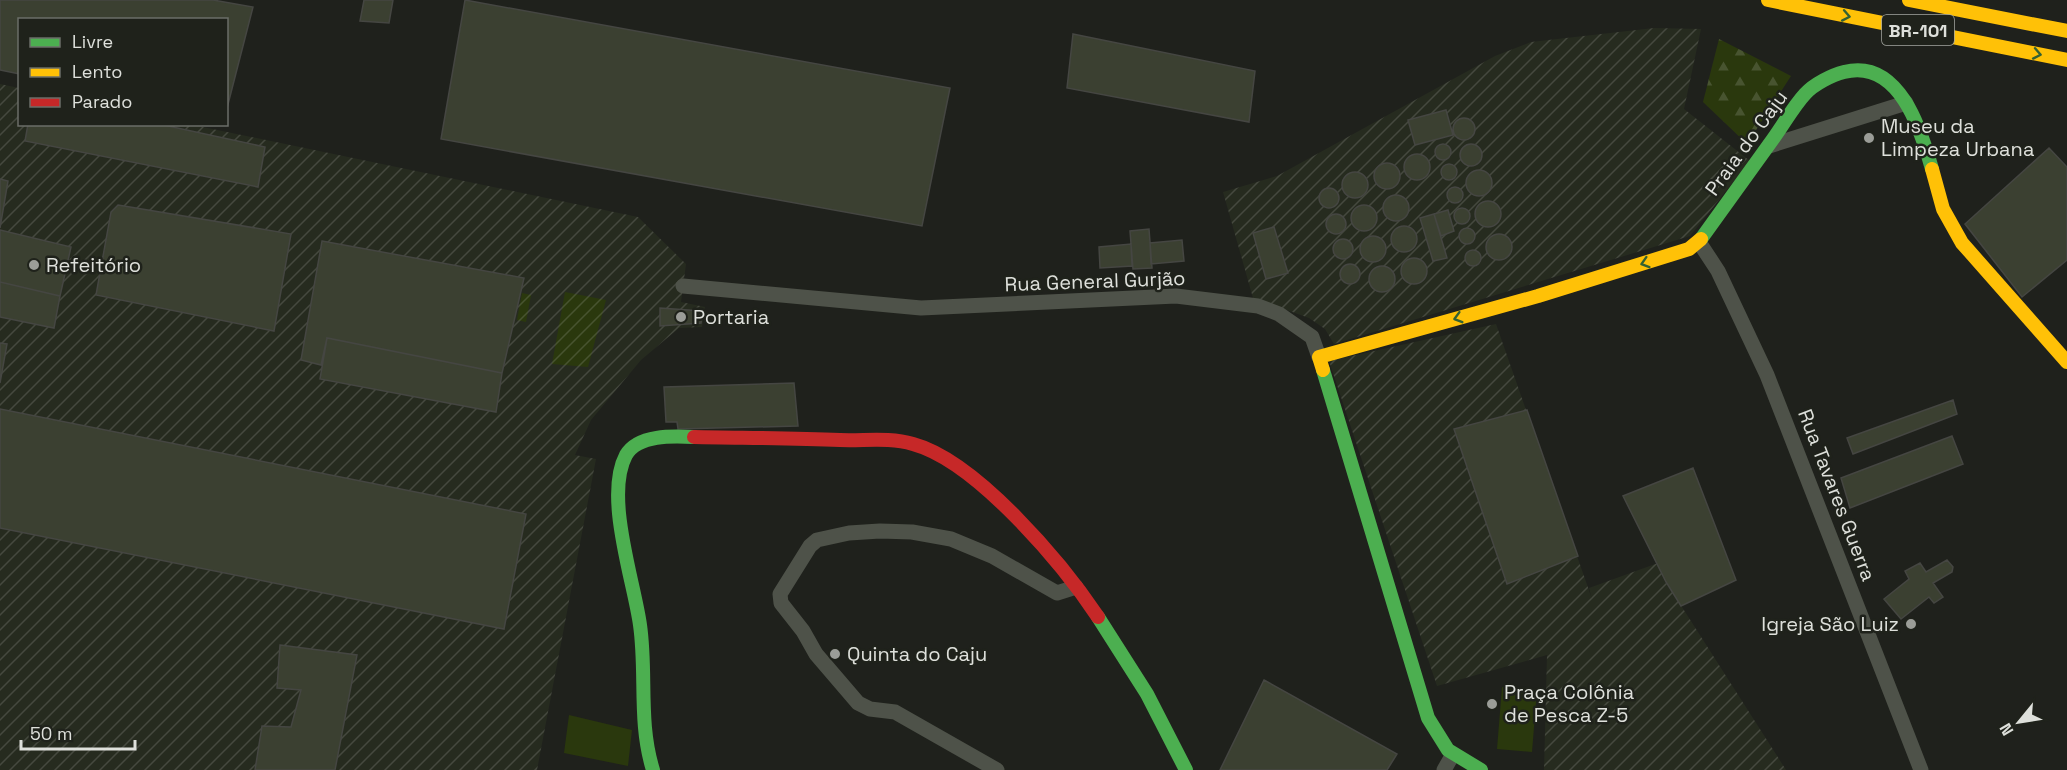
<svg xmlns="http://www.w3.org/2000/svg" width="2067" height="770" viewBox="0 0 2067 770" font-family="'Space Grotesk',sans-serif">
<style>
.industrial{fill:url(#industrial-furrows)}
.forest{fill:url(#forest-firs)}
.park{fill:#2a380d}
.garden{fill:url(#garden-furrows)}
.building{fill:#3b4031;stroke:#454642;stroke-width:1.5}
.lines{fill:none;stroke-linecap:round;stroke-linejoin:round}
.street{stroke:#4e5249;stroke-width:15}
.fast{stroke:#4caf50;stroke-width:14}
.slow{stroke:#ffc107;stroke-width:14}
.jam{stroke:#c62828;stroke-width:14}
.oneway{stroke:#336133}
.poi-dot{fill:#9b9d98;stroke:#1f221b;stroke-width:2}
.labels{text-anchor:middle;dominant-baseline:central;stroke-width:5;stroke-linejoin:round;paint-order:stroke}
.shield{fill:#1f221b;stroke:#a5a7a1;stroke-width:1.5}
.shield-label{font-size:18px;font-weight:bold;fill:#dee0db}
.poi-label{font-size:20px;fill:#dee0db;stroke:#1f221b;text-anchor:start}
.street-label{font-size:20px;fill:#dee0db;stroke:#1f221b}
</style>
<defs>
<pattern id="industrial-furrows" width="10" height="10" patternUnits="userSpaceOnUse" patternTransform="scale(1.5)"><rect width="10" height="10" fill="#262b1f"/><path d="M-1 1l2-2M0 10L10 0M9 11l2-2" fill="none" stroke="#45493f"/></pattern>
<pattern id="forest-firs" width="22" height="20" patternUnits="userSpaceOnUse" patternTransform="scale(1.5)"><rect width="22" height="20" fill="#2a380d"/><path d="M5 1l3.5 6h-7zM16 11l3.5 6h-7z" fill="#485430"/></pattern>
<pattern id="garden-furrows" width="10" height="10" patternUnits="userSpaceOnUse" patternTransform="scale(1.5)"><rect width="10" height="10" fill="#2a380d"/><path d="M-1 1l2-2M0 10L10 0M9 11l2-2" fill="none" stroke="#485430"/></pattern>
</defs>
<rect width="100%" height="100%" fill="#1f211c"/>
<!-- industrial -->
<path class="industrial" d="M 1654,28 L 1701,29 L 1684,109 L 1750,161 L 1690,236 L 1334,344 L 1325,329 L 1309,318 L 1253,298 L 1223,192 L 1277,176 L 1495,56 L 1531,42 Z
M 0,84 L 19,88 L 20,124 L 193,125 L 638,217 L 686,264 L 681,302 L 705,307 L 702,327 L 679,328 L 641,360 L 591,420 L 575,455 L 596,459 L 537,770 L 0,770 Z
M 1496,324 L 1592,599 L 1589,588 L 1658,563 L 1666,582 L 1786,770 L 1544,770 L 1547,655 L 1437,686 L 1329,361 Z"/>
<!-- forest -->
<path class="forest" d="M 1719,39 L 1791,76 L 1747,144 L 1703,102 Z"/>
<!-- park -->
<path class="park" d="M 1502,687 L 1537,690 L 1532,752 L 1497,749 Z
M 569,715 L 632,730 L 628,766 L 564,753 Z"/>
<!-- garden -->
<path class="garden" d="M 565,292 L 606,300 L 588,367 L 552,364 Z
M 522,293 L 531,295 L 526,322 L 517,320 Z"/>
<!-- building -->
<path class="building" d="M 0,0 L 213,0 L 253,7 L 226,112 L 226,20 L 20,20 L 20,74 L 0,70 Z
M 364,0 L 393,0 L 389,23 L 360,21 Z
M 465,0 L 950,88 L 922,226 L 441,139 Z
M 1073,34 L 1255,71 L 1249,122 L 1067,88 Z
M 1446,110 L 1453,135 L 1415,145 L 1408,120 Z
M1453 129a11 11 0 1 1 22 0a11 11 0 1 1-22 0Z
M 28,124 L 159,124 L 265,147 L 258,187 L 25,141 Z
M1435 152a8 8 0 1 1 16 0a8 8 0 1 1-16 0Z
M1460 155a11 11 0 1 1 22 0a11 11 0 1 1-22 0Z
M 2049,148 L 2067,167 L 2067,260 L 2022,297 L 1965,224 Z
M1404 167a13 13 0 1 1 26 0a13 13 0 1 1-26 0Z
M1374 176a13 13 0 1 1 26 0a13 13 0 1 1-26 0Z
M1441 172a8 8 0 1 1 16 0a8 8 0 1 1-16 0Z
M1466 183a13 13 0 1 1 26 0a13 13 0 1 1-26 0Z
M1342 185a13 13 0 1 1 26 0a13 13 0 1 1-26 0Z
M 0,179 L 8,181 L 0,228 Z
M1447 195a8 8 0 1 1 16 0a8 8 0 1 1-16 0Z
M1319 198a10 10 0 1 1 20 0a10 10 0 1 1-20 0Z
M1383 208a13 13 0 1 1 26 0a13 13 0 1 1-26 0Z
M1475 214a13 13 0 1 1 26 0a13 13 0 1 1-26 0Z
M 118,205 L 291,234 L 274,331 L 96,295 L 111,212 Z
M1351 218a13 13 0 1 1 26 0a13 13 0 1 1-26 0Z
M1454 216a8 8 0 1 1 16 0a8 8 0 1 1-16 0Z
M 1448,210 L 1454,231 L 1441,236 L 1434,214 Z
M1326 224a10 10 0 1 1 20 0a10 10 0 1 1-20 0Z
M 1434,214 L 1447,258 L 1433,261 L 1420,218 Z
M1391 239a13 13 0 1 1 26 0a13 13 0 1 1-26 0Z
M 1274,227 L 1288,273 L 1266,279 L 1253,233 Z
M1459 236a8 8 0 1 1 16 0a8 8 0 1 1-16 0Z
M 1149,229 L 1152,268 L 1133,269 L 1130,231 Z
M 0,230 L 71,247 L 60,296 L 0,282 Z
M1486 247a13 13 0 1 1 26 0a13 13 0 1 1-26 0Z
M1360 249a13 13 0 1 1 26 0a13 13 0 1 1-26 0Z
M1333 249a10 10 0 1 1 20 0a10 10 0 1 1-20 0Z
M 1182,240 L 1184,261 L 1151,264 L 1150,243 Z
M 322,241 L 524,278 L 502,373 L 327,338 L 321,365 L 301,360 Z
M 1131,244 L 1132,266 L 1100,268 L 1099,247 Z
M1465 258a8 8 0 1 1 16 0a8 8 0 1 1-16 0Z
M1401 271a13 13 0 1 1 26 0a13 13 0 1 1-26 0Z
M1340 274a10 10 0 1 1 20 0a10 10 0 1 1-20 0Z
M1369 279a13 13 0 1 1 26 0a13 13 0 1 1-26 0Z
M 0,282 L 60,296 L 54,328 L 0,317 Z
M 660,308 L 702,311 L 701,323 L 660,326 Z
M 327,338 L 502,373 L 496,412 L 320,379 Z
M 0,343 L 7,344 L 0,383 Z
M 794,383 L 798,426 L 678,429 L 677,422 L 666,422 L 664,387 Z
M 1953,400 L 1957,414 L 1853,454 L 1847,438 Z
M 0,409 L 526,514 L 504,629 L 0,528 Z
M 1527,410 L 1578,556 L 1507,584 L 1454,429 Z
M 1952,436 L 1963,464 L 1850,508 L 1841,478 Z
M 1693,468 L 1736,580 L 1681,606 L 1666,582 L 1623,496 Z
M 1947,560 L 1953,567 L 1952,572 L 1933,583 L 1943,597 L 1934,603 L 1929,597 L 1901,619 L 1884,599 L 1909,579 L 1905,571 L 1920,563 L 1926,572 Z
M 280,645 L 357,655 L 335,770 L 255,770 L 262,726 L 291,727 L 301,690 L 277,688 Z
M 1264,680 L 1397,754 L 1387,770 L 1220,770 Z"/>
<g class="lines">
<!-- street -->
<path class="street" d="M 1769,146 L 1906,103
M 1699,242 L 1718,271 L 1767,375 L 1921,770
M 683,286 L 921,308 L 1176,296 L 1258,306 L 1279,314 L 1312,337 L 1319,357
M 997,770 L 895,712 L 870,709 L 858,703 L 816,654 L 803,631 L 781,603 L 780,594 L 810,546 L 817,540 L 849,533 L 880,531 L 912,532 L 951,539 L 992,556 L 1057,593 L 1076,587
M 1444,770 L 1452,756"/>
<!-- fast -->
<path class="fast" d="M 1701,239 C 1725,206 1749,172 1773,139 C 1784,124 1793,107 1805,94 C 1814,84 1832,75 1844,72 C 1899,58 1921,130 1932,169
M 1323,370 L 1428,718 L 1448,750 L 1481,770
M 1098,617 L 1147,694 L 1186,770
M 653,770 C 638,722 647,674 640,625 C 634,581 604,496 626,455 C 638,434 674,436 694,437"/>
<!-- slow -->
<path class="slow" d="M 1768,0 L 2067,60
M 1909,0 L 2067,31
M 1932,169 L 1943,209 L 1962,243 L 2067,362
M 1323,370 L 1319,357 L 1538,296 L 1689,249 L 1701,239"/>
<!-- jam -->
<path class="jam" d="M 694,437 C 743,438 791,438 840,440 C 865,441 889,437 913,444 C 976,461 1062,563 1098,617"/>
</g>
<!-- one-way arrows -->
<defs><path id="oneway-chevron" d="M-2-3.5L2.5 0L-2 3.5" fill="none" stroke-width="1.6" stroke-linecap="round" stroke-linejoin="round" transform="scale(1.5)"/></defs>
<g class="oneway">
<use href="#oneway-chevron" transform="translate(1846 16) rotate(11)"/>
<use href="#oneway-chevron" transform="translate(2037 54) rotate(11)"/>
<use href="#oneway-chevron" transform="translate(1645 263) rotate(163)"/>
<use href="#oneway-chevron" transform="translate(1458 318) rotate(164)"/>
</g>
<!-- markers -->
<g class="poi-dot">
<circle cx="1869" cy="138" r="6"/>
<circle cx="34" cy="265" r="6"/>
<circle cx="681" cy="317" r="6"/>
<circle cx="1911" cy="624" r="6"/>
<circle cx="835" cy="654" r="6"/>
<circle cx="1492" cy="704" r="6"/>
</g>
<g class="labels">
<!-- shield labels -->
<rect class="shield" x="1882" y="15" width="72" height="30" rx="4.5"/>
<g class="shield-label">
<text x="1918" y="30">BR-101</text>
</g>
<!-- poi labels -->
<g class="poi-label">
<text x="1881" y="126">Museu da<tspan x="1881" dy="23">Limpeza Urbana</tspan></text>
<text x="46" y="265">Refeitório</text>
<text x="693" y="317">Portaria</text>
<text x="1899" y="624" text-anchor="end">Igreja São Luiz</text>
<text x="847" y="654">Quinta do Caju</text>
<text x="1504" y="692">Praça Colônia<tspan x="1504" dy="23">de Pesca Z-5</tspan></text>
</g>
<!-- street labels -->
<g class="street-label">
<text transform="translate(1746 143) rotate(-54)">Praia do Caju</text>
<text transform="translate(1095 281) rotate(-2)">Rua General Gurjão</text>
<text transform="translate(1837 495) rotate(69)">Rua Tavares Guerra</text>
</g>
</g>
<!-- legend -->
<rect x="18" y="18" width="210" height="108" fill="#1f221b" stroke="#6b6e68" stroke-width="1.5"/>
<rect x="30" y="38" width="30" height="9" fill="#4caf50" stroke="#6b6e68" stroke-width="1.5"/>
<text x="72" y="48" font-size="18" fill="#dee0db">Livre</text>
<rect x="30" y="68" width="30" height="9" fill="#ffc107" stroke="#6b6e68" stroke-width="1.5"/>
<text x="72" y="78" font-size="18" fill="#dee0db">Lento</text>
<rect x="30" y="98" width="30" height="9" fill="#c62828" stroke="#6b6e68" stroke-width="1.5"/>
<text x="72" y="108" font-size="18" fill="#dee0db">Parado</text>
<!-- north arrow -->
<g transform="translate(2019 722) rotate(240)" stroke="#1f221b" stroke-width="4.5" paint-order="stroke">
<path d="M0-4.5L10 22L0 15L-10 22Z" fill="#dee0db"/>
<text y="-9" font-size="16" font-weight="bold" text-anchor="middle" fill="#dee0db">N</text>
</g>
<!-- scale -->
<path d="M21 740v9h114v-9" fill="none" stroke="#dee0db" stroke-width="3"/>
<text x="30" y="740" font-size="18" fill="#dee0db" stroke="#1f221b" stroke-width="4.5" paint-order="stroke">50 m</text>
</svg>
